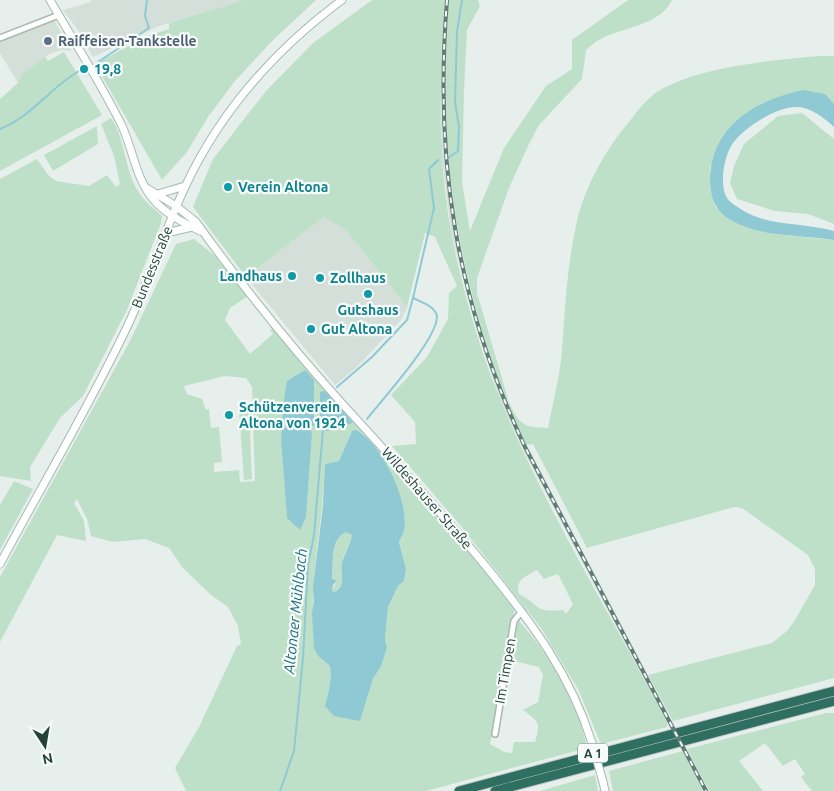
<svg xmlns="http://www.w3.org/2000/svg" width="834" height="791" viewBox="0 0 834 791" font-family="Ubuntu,sans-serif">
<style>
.built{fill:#d4dfda}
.green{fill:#bfe0c8;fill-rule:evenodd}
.water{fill:#8ec9d4;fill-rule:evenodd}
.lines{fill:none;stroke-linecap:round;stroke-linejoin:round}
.stream{stroke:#8ec9d4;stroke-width:2}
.street-casing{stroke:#a8b8b2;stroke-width:8}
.secondary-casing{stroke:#a4bbb3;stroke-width:9}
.highway-casing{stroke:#c2cac8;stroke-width:11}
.street{stroke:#fff;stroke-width:5}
.secondary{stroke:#fff;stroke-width:7}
.highway{stroke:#2f6f62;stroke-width:9}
.rail-casing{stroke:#5f7d75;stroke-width:4}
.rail{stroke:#f7fbf9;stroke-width:2;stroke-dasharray:5.5;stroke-linecap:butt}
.secondary-bridge-casing{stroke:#a4bbb3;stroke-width:9;stroke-linecap:butt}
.secondary-bridge{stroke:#fff;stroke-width:7}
.service-dot{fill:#5c6f8a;stroke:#f7fbf9;stroke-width:2}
.culture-dot{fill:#0f9aa8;stroke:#f7fbf9;stroke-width:2}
.labels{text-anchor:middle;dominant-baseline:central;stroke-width:4.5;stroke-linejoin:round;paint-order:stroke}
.shield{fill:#f7fbf9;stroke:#637a73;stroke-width:1}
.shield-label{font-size:12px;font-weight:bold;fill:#24423a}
.service-label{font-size:14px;font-weight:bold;fill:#4e5e75;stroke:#f7fbf9;text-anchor:start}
.culture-label{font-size:14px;font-weight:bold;fill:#0d838f;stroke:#f7fbf9;text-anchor:start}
.street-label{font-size:14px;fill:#24423a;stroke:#f7fbf9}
.water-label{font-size:15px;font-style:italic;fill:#1c6f80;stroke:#f7fbf9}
</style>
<rect width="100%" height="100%" fill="#e6efeb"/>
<!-- built -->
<path class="built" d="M 90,0 L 244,0 L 159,26 L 93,57 L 78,30 L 63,10 L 91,2 Z
M 445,0 L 449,0 L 445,125 L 448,170 L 456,230 L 480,330 L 505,400 L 508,399 L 509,402 L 507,404 L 521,434 L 709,791 L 703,791 L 529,461 L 502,405 L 477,331 L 451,231 L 441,149 L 440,78 Z
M 53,19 L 72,51 L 63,50 L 51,53 L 22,74 L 18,83 L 0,53 L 0,41 Z
M 324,217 L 346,230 L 407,307 L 401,320 L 357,367 L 335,385 L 246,277 Z"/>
<!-- green -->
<path class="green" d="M 244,0 L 316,0 L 271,42 L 235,81 L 208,117 L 187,152 L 162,180 L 95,64 L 145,37 L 169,29 L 169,23 Z
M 372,0 L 445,0 C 439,78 437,155 451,231 C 462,289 480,352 503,406 C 549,515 612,617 667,722 L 667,727 L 601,744 L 578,689 L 541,628 L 461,526 L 392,446 L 416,444 L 415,422 L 391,395 L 427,357 L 448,319 L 449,293 L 457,286 L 435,237 L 425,233 L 407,307 L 346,230 L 324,217 L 246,277 L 193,207 L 213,159 L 266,91 L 313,43 ZM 537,570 L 544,579 L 558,574 L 573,604 L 566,614 L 563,610 C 533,613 541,605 519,594 C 515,579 525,577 537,570 Z
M 449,0 L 478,0 L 480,6 L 467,30 L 464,92 L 462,182 L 470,231 L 504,148 L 546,86 L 572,69 L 572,40 L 628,0 L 672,0 C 660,26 621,27 599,40 C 595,42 591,46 586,50 L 582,79 L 539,125 L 528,146 L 509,188 L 477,278 L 477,293 L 508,399 L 505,400 C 455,262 437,147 449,0 Z
M 64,52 L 102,115 L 0,171 L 0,99 L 18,83 L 22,74 L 45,57 L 48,61 Z
M 819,56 L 834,56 L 834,104 L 825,94 L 760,104 L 710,167 L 710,190 L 716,208 L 774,234 L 834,240 L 834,678 L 673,721 L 648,675 L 772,643 L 787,631 L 795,620 L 815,585 L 815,569 L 808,555 L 742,508 L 734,507 L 587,548 L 533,444 L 526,445 L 506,403 L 509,402 C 520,425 522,427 548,428 C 553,402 560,376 562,350 C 565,309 567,266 576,226 C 583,190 605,150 629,122 C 636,113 644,102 654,94 C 692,67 773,60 819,56 Z
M 802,113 L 834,139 L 834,224 L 808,214 L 775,211 L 737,199 L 730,183 L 734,166 L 744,144 L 778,116 Z
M 111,118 C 126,140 124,169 138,191 C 144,202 153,207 162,216 L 161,223 L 127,310 L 83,396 L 60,418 L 30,467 L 31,481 L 0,476 L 0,179 L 37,159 L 48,175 L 56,181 L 89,186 L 107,175 L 116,187 L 120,184 L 114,156 L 101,124 Z
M 97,126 L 98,144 L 53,171 L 44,155 Z
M 194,239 L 215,256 L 248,296 L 230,308 L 225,320 L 250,354 L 273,334 L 270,330 L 274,327 L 411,483 L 515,607 L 490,744 L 504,752 L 512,753 L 514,742 L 535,742 C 541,722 539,722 523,710 L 538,702 L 543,675 L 539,667 L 509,660 L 516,624 L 519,621 C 551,657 578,700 587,748 L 426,791 L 186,791 L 175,768 L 199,727 L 237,646 L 241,644 L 238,626 L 228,607 L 211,595 L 183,568 L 169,548 L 145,539 L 113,542 L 91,536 L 87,519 L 77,499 L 74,503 L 84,521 L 86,541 L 57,535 L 0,642 L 0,577 L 130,341 L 176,244 ZM 225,376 L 246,378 L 252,387 L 255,481 L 240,482 L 239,470 L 214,472 L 214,463 L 222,462 L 219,427 L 211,428 L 213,448 L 209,409 L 206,410 L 202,399 L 187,394 L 184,386 ZM 312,385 L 315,404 L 314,426 L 295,424 ZM 328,395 L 353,423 L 330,429 L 320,428 L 321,417 ZM 352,431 C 355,432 360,432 363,434 C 384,448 410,506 404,531 C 403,534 400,539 399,541 L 406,569 L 404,581 L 398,586 L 388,607 L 385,640 L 387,648 L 381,666 L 373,679 L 360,721 L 327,698 L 331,690 L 330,666 L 318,656 C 305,593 323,529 325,464 L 339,461 ZM 312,435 L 306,516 L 302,521 L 293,523 L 287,518 L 282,442 Z
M 249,409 L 252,479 L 244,480 L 239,410 Z
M 14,481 L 33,489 L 0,550 L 0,505 Z
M 346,532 L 352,535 C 350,545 342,556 341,566 C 340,576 345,587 334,592 L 332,590 L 337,581 L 332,580 C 334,564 329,541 346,532 Z
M 826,713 L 834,713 L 834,791 L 812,791 L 801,777 L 805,774 L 795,759 L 783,766 L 765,743 L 739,761 L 763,791 L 709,791 L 687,749 Z
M 683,751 L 703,791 L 613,791 L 609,771 Z
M 595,775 L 598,791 L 540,791 Z"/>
<!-- water -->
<path class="water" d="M 803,90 L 825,94 L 834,104 L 834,127 C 824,118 812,108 798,107 C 778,105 741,129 731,146 C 724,158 719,185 727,198 C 729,202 738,207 742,210 C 770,227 803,222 834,231 L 834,240 C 799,234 761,238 729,219 C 715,210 710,197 710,180 C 711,126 756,100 803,90 Z
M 305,370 L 314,380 L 314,426 L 284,422 L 282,413 L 287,381 Z
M 324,391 L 329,395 L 353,423 L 327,431 L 320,428 L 320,392 Z
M 286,427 L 311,430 L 312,435 L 306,517 L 300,530 L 287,518 L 281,437 L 282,430 Z
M 356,430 C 382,443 410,502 404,531 C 403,534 400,539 399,542 L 406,569 L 404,581 L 398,586 L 388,607 L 385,640 L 387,648 L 381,666 L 373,679 L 360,721 L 334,716 L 325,706 C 329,692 332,681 330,666 L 318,656 L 314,648 L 312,613 L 314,602 L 313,587 L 323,505 L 325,464 L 339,461 L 352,431 ZM 346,532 L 352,535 C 350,545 345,553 342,562 C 339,572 347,587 334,592 L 332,590 L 333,585 L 337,581 L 332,579 C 334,564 329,540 346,532 Z"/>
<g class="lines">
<!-- stream -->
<path class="stream" d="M 98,62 L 149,28 L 145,16 L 147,0
M 0,129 C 30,118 51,87 79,71
M 448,158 L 458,151 L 459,127 L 455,102 L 457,32 L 462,0
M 337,387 L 372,357 L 407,320 L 413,298
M 367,419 C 380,402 445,331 436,313 C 432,305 421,302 413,298 L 434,208 L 429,169 L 438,160
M 280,791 L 294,751 L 303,658 L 308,565 L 314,535 L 323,430"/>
<!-- street casing -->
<g class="street-casing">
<path id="street" d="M 0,38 L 59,15
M 495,734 L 514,621 L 522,611"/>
</g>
<!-- secondary casing -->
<g class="secondary-casing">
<path id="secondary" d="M 50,0 C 74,42 101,83 122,126 C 133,150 136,179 153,199 C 164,213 184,223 200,231
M 145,187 L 176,206 L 196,222 C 240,283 288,343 338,399 C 389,455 440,510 488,569 C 532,623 571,675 592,743
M 158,194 L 185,186
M 166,233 L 192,227
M 0,564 C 42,485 89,407 127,327 C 149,281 164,232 185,187 C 220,112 276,49 342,0
M 603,782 L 605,791"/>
</g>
<!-- highway casing -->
<g class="highway-casing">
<path id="highway" d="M 459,791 L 834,691
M 495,791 L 834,701"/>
</g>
<!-- street -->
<use href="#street" class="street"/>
<!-- secondary -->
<use href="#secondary" class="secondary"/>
<!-- highway -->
<use href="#highway" class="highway"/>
<!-- rail casing -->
<g class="rail-casing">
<path id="rail" d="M 447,0 C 434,162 456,300 525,447 L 706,791"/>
</g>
<!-- rail -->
<use href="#rail" class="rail"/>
<!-- secondary-bridge casing -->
<g class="secondary-bridge-casing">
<path id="secondary-bridge" d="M 592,743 L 603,782"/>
</g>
<!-- secondary-bridge -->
<use href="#secondary-bridge" class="secondary-bridge"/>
</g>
<!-- markers -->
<circle class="service-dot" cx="48" cy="41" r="5"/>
<g class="culture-dot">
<circle cx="84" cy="69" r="5"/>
<circle cx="228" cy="187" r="5"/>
<circle cx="292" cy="276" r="5"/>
<circle cx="320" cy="278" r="5"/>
<circle cx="368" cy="294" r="5"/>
<circle cx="311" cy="329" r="5"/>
<circle cx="229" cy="415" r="5"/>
</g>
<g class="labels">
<!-- shield labels -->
<rect class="shield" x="578" y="743.5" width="30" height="19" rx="4"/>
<g class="shield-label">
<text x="593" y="753">A 1</text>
</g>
<!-- service labels -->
<g class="service-label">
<text x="58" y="41">Raiffeisen-Tankstelle</text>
</g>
<!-- culture labels -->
<g class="culture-label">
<text x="94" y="69">19,8</text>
<text x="238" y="187">Verein Altona</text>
<text x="282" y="276" text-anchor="end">Landhaus</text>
<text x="330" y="278">Zollhaus</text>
<text x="368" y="310" text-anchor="middle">Gutshaus</text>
<text x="321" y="329">Gut Altona</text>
<text x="239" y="407">Schützenverein<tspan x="239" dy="16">Altona von 1924</tspan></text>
</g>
<!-- street labels -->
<g class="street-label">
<text transform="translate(152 267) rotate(-68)">Bundesstraße</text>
<text transform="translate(427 498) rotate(49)">Wildeshauser Straße</text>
<text transform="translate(505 671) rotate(-80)">Im Timpen</text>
</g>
<!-- water labels -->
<g class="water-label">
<text transform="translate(295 611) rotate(-84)">Altonaer Mühlbach</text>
</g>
</g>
<!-- north arrow -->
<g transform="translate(45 746) rotate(168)" stroke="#f7fbf9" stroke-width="4" paint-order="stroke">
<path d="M0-4L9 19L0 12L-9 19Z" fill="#24423a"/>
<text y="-8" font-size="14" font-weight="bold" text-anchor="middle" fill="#24423a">N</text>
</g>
</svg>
